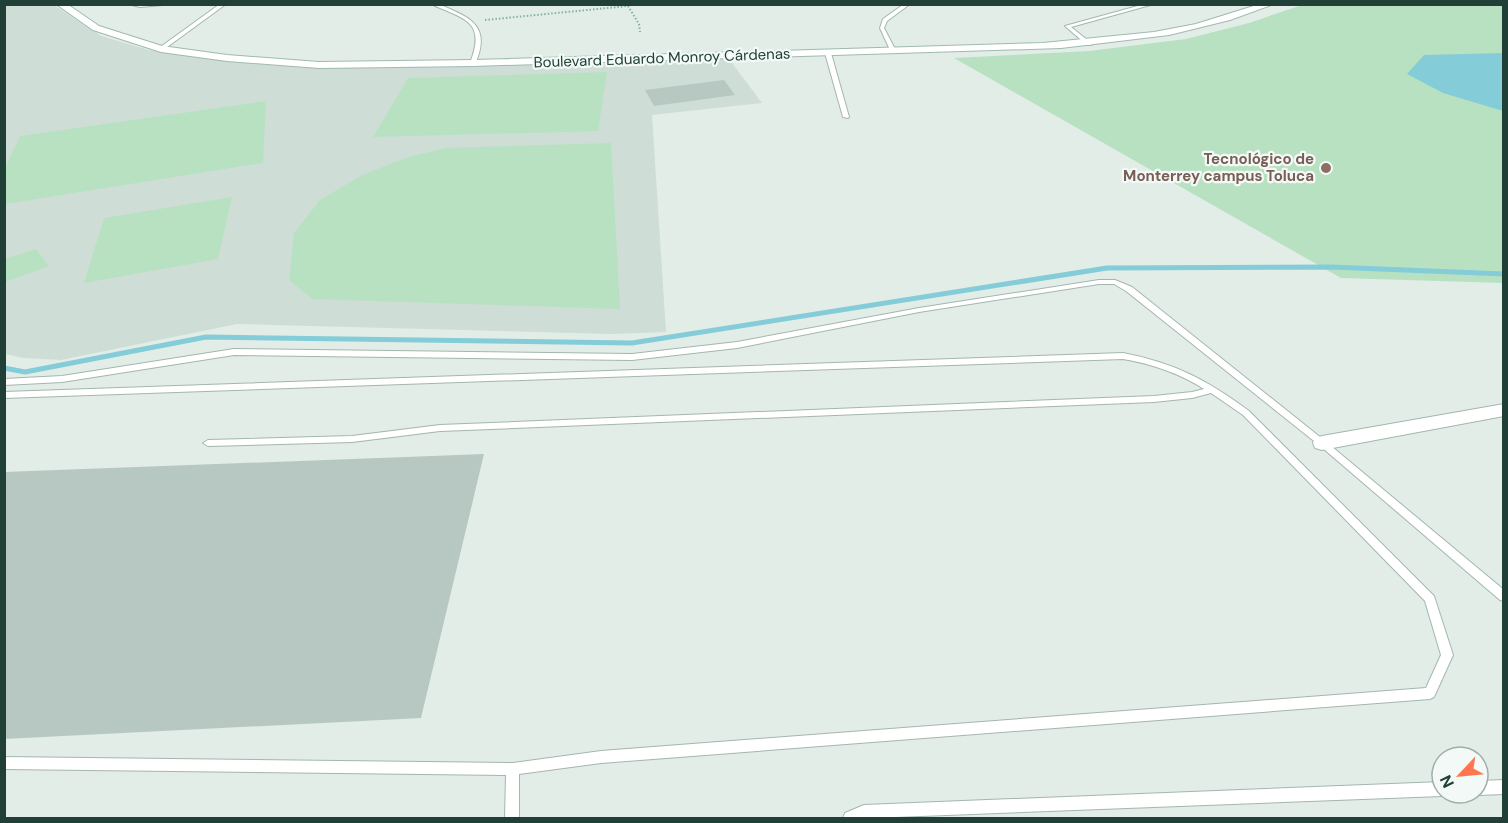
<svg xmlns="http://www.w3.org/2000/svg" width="1508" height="823" viewBox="0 0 1508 823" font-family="'DM Sans',sans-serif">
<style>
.built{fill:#cfddd7}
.green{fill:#b8e1c2}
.water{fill:#84ccd8}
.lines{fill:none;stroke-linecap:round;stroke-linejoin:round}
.stream{stroke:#84ccd8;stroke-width:5}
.building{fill:#b6c8c1}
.service-casing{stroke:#a4b6af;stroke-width:2}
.minor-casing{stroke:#a4b6af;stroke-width:2}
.secondary-casing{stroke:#9fbab0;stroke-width:2}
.path{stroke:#7fb4a2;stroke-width:2;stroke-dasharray:1.5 2;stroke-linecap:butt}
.service{fill:#fff;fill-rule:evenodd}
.minor{fill:#fff;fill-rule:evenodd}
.secondary{fill:#fff;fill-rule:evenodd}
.education-dot{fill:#8d6e63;stroke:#f2f9f6;stroke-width:2}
.labels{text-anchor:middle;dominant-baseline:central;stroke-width:4.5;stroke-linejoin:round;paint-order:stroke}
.far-street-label{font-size:15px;fill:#204037;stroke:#f2f9f6}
.far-education-label{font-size:15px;font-weight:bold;fill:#785e54;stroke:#f2f9f6;text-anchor:end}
</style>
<rect width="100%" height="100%" fill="#e2ede8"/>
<!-- built -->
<path class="built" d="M 5,5 L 54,5 L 101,36 L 149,50 L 224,61 L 305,68 L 729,59 L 762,103 L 652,115 L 666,332 L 612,334 L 237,324 L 61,360 L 24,358 L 5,354 Z"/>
<!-- green -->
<path class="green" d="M 1302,5 L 1503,5 L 1503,283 L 1341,278 L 954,58 L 1089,51 L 1186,39 L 1249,23 Z
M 607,72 L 598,131 L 373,137 L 408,78 Z
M 266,101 L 263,163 L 5,204 L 5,168 L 20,136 Z
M 611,143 L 620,309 L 312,299 L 289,280 L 294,233 L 320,200 L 362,175 L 408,157 L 446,148 Z
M 232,197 L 218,259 L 84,283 L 104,218 Z
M 36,249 L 49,266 L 5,282 L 5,259 Z"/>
<!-- water -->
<path class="water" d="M 1503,53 L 1503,111 L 1443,93 L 1407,74 L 1424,55 Z"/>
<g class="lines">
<!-- stream -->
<path class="stream" d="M 4,368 L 25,372 L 206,337 L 632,343 L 1107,268 L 1331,267 L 1504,274"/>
</g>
<!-- building -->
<path class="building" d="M 724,80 L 735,95 L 654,106 L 645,90 Z
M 484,454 L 421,718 L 4,739 L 4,472 Z"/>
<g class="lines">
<!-- service casing -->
<g class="service-casing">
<path id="service" d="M 128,4 L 174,4 L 140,7 Z
M 220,4 L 226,4 L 163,50 L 159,50 L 159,48 Z
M 431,4 C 440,4 446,7 454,11 C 481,22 487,37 475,64 L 470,63 C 487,20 463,19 431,4 Z
M 904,4 L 910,4 L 887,21 L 884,28 L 896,51 L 891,52 L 880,28 L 883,19 Z
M 1145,4 L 1154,4 L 1071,27 L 1091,43 L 1091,45 L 1087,45 L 1065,26 Z
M 1459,4 L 1501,4 L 1499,5 Z
M 828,51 L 831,53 L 849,117 L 848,118 L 843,117 L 825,53 Z
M 1099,280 L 1115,280 L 1132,287 L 1325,441 L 1504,590 L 1504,601 L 1500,600 L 1319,445 L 1126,291 L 1114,284 L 1099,284 L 919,312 L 737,348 L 632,360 L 234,355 L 62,382 L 4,385 L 4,379 L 62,376 L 234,349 L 632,354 L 737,342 L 919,308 Z
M 1123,353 C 1175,363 1207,380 1249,411 L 1434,596 L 1453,655 L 1434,697 L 1430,699 L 601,763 L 519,774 L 519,818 L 505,818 L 506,775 L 4,769 L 4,757 L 513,763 L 601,751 L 1426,688 L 1441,655 L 1425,601 L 1243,415 L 1211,393 L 1192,398 L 1154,402 L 440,431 L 352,442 L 208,446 L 203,443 L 208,440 L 352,436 L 440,425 L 1154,396 L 1192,392 L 1204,389 C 1179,373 1152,364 1123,359 L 4,398 L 4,392 Z
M 1504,780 L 1504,794 L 1478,795 L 1474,793 L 1478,793 L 1478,781 Z
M 1442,782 L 1442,793 L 1447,793 L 1442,796 L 869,818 L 843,818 L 845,813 L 864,805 Z"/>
</g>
<!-- minor casing -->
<g class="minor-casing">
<path id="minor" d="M 1504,404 L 1504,416 L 1322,450 L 1315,448 L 1313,443 L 1315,438 L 1322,436 Z"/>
</g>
<!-- secondary casing -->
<g class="secondary-casing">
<path id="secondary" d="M 56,4 L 67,4 L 99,26 L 162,46 L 227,55 L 319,62 L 473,60 L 1043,43 L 1154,32 L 1196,24 L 1260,4 L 1274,4 L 1230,20 L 1169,35 L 1061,48 L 473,66 L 319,68 L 227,61 L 161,52 L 93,30 Z"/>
</g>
<!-- path -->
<path class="path" d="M 628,6 L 639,24 L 640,32
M 485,20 L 628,6"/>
<!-- service -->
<use href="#service" class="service"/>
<!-- minor -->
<use href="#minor" class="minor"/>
<!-- secondary -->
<use href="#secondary" class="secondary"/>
</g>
<!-- markers -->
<circle class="education-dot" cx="1326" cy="168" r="6"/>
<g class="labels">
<!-- far-street labels -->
<g class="far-street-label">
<text transform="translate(662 58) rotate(-2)">Boulevard Eduardo Monroy Cárdenas</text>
</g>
<!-- far-education labels -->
<g class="far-education-label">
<text x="1314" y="159">Tecnológico de<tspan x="1314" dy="17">Monterrey campus Toluca</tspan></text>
</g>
</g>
<!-- border -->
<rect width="1508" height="823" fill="none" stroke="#204037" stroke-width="12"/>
<!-- north arrow -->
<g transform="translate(1460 775) rotate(244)"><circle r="28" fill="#f2f9f6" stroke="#9eafaa" stroke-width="1.5"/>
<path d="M0-4.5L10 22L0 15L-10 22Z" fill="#ff764e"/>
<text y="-9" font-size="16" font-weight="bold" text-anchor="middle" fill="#204037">N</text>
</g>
</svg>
